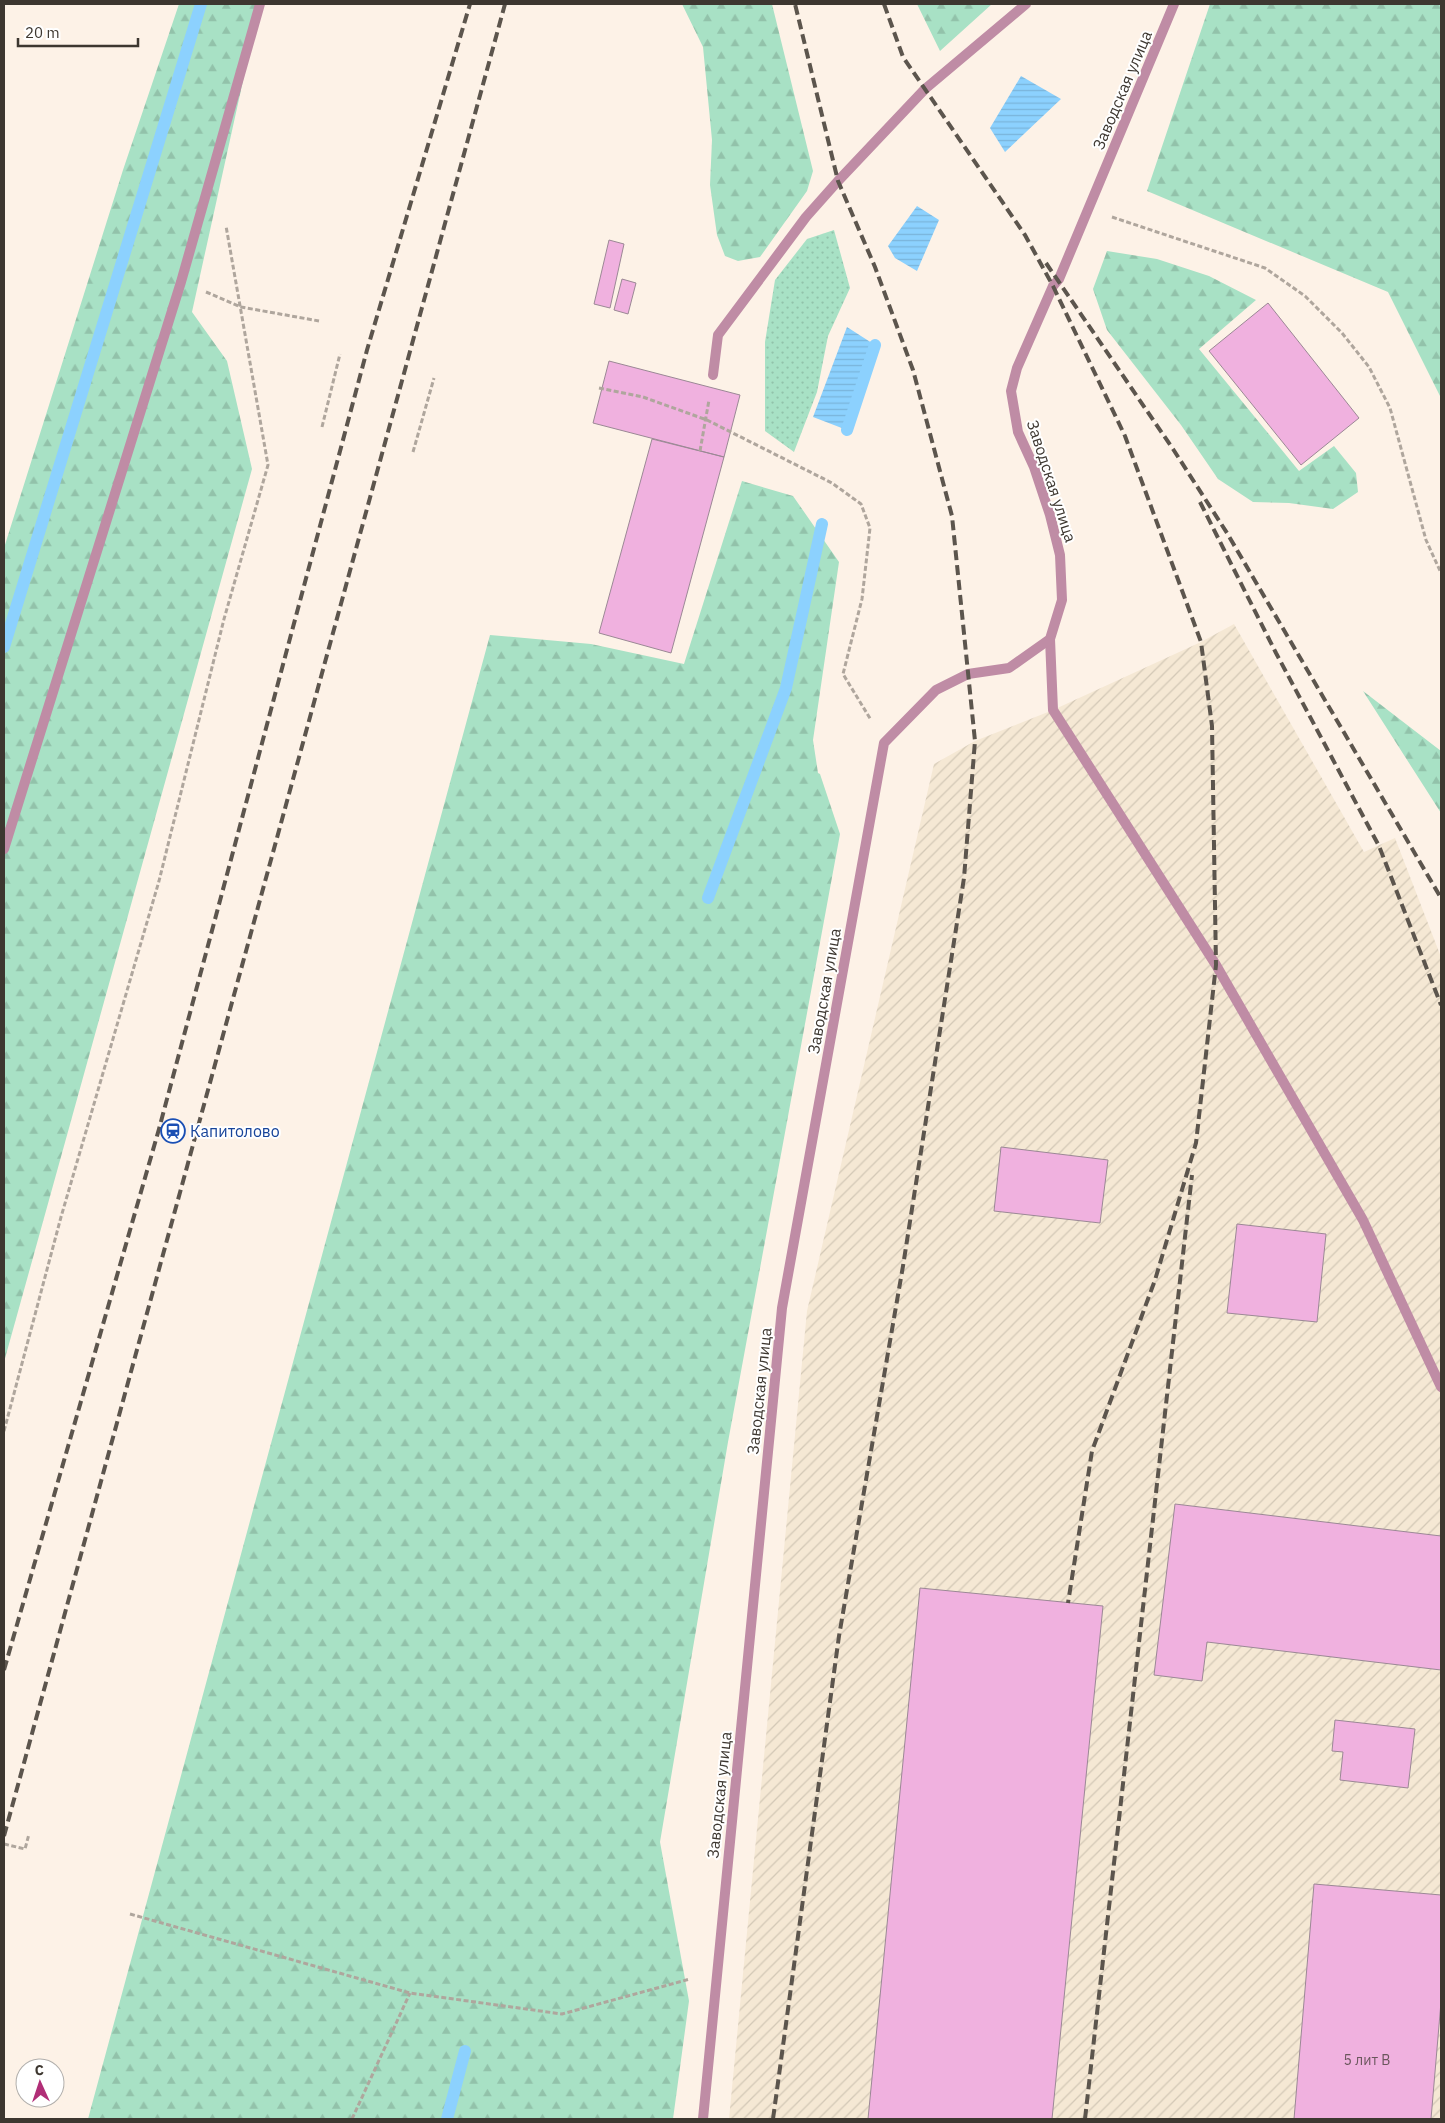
<svg xmlns="http://www.w3.org/2000/svg" width="1445" height="2123" viewBox="0 0 1445 2123" font-family="'IBM Plex Sans',sans-serif">
<style>
.industrial{fill:url(#industrial-furrows)}
.grass{fill:url(#grass-dots)}
.forest{fill:url(#forest-firs)}
.water{fill:url(#water-rules)}
.lines{fill:none;stroke-linecap:round;stroke-linejoin:round}
.stream{stroke:#8cd1fe;stroke-width:12}
.building{fill:#f0b1df;stroke:#9b8895}
.path{stroke:#afa69d;stroke-width:3;stroke-dasharray:5 2.5;stroke-linecap:butt}
.lane{stroke:#bf8ca5;stroke-width:10}
.street{stroke:#bf8ca5;stroke-width:10}
.rail{stroke:#5c554d;stroke-width:4;stroke-dasharray:10 5;stroke-linecap:butt}
.labels{text-anchor:middle;dominant-baseline:central;stroke-width:4;stroke-linejoin:round;paint-order:stroke}
.number-label{font-size:14px;fill:#6a565c}
.street-label{font-size:16px;fill:#3d3730;stroke:#fff}
.transit-label{font-size:16px;fill:#164399;stroke:#fff;text-anchor:start}
</style>
<defs>
<pattern id="industrial-furrows" width="10" height="10" patternUnits="userSpaceOnUse" patternTransform="scale(1.25)"><rect width="10" height="10" fill="#f5e8d4"/><path d="M-1 1l2-2M0 10L10 0M9 11l2-2" fill="none" stroke="#d3c8b6"/></pattern>
<pattern id="grass-dots" width="8" height="8" patternUnits="userSpaceOnUse" patternTransform="scale(1.25)"><rect width="8" height="8" fill="#a8e1c5"/><path d="M2 2h.1M6 6h.1" fill="none" stroke="#92c2aa" stroke-width="1.8" stroke-linecap="round"/></pattern>
<pattern id="forest-firs" width="22" height="20" patternUnits="userSpaceOnUse" patternTransform="scale(1.25)"><rect width="22" height="20" fill="#a8e1c5"/><path d="M5 1l3.5 6h-7zM16 11l3.5 6h-7z" fill="#92c2aa"/></pattern>
<pattern id="water-rules" width="6" height="5" patternUnits="userSpaceOnUse" patternTransform="scale(1.25)"><rect width="6" height="5" fill="#8cd1fe"/><path d="M0 2.5h6" fill="none" stroke="#7ab4da"/></pattern>
</defs>
<rect width="100%" height="100%" fill="#fdf2e7"/>
<!-- industrial -->
<path class="industrial" d="M 1234,624 L 1364,852 L 1395,838 L 1441,957 L 1441,2119 L 729,2119 L 807,1311 L 934,764 L 975,741 L 1053,710 L 1201,642 Z"/>
<!-- grass -->
<path class="grass" d="M 834,230 L 850,288 L 828,336 L 817,392 L 794,452 L 765,431 L 765,342 L 775,280 L 807,239 Z"/>
<!-- forest -->
<path class="forest" d="M 179,4 L 260,4 L 192,312 L 227,361 L 252,469 L 4,1362 L 4,548 L 123,170 Z
M 682,4 L 772,4 L 813,171 L 807,191 L 760,257 L 738,261 L 725,256 L 717,235 L 710,185 L 712,140 L 703,47 Z
M 917,4 L 992,4 L 940,51 Z
M 1210,4 L 1441,4 L 1441,398 L 1388,292 L 1147,191 Z
M 1107,251 L 1157,259 L 1209,276 L 1256,300 L 1199,349 L 1299,471 L 1334,446 L 1356,473 L 1358,492 L 1333,509 L 1289,503 L 1253,502 L 1218,479 L 1181,425 L 1107,330 L 1093,289 Z
M 742,481 L 793,496 L 839,562 L 813,740 L 818,773 L 820,774 L 840,834 L 728,1442 L 660,1842 L 689,2001 L 673,2119 L 88,2119 L 490,635 L 591,644 L 684,664 Z
M 1363,691 L 1441,751 L 1441,813 Z"/>
<!-- water -->
<path class="water" d="M 1021,76 L 1061,99 L 1005,152 L 990,128 Z
M 917,206 L 939,220 L 917,271 L 895,258 L 888,246 Z
M 847,327 L 875,345 L 847,430 L 813,417 Z"/>
<g class="lines">
<!-- stream -->
<path class="stream" d="M 847,430 L 875,345
M 4,647 L 201,4
M 708,898 L 786,688 L 822,524
M 447,2119 L 465,2051"/>
</g>
<!-- building -->
<path class="building" d="M 609,240 L 624,244 L 610,308 L 594,304 Z
M 622,279 L 636,283 L 628,314 L 614,310 Z
M 1268,303 L 1359,418 L 1301,465 L 1209,351 Z
M 609,361 L 740,395 L 724,457 L 593,423 Z
M 652,439 L 724,457 L 671,653 L 599,633 Z
M 1001,1147 L 1108,1160 L 1100,1223 L 994,1211 Z
M 1237,1224 L 1326,1234 L 1317,1322 L 1227,1313 Z
M 1175,1504 L 1441,1536 L 1441,1670 L 1207,1642 L 1202,1681 L 1154,1675 Z
M 920,1588 L 1103,1606 L 1052,2119 L 868,2119 Z
M 1335,1720 L 1415,1729 L 1408,1788 L 1340,1780 L 1343,1752 L 1332,1751 Z
M 1314,1884 L 1441,1895 L 1441,2002 L 1431,2119 L 1294,2119 Z"/>
<g class="lines">
<!-- path -->
<path class="path" d="M 1112,217 L 1265,268 L 1305,296 L 1342,333 L 1369,367 L 1390,408 L 1426,540 L 1441,573
M 206,292 L 241,307 L 319,321
M 599,388 L 643,397 L 707,420 L 832,483 L 861,504 L 870,528 L 862,599 L 843,674 L 871,720
M 322,427 L 340,354
M 700,451 L 709,400
M 413,452 L 434,378
M 4,1431 L 61,1217 L 159,881 L 224,619 L 268,465 L 226,226
M 4,1844 L 25,1849 L 29,1834
M 130,1914 L 410,1993 L 562,2014 L 690,1979
M 352,2119 L 410,1993"/>
<!-- lane -->
<path class="lane" d="M 713,375 L 718,335 L 806,217 L 838,181 L 925,89 L 1026,4
M 1050,639 L 1053,710 L 1216,965 L 1363,1220 L 1441,1387"/>
<!-- street -->
<path class="street" d="M 4,849 L 181,282 L 260,4
M 703,2119 L 782,1308 L 884,743 L 936,690 L 968,674 L 1009,668 L 1050,639 L 1062,600 L 1060,555 L 1050,515 L 1034,467 L 1018,432 L 1011,391 L 1017,368 L 1053,286 L 1059,279 L 1174,4"/>
<!-- rail -->
<path class="rail" d="M 884,4 L 903,57 L 1025,235 L 1053,286 L 1125,436 L 1201,642 L 1212,726 L 1216,965 L 1196,1143 L 1155,1280 L 1092,1451 L 1068,1603
M 1046,263 L 1173,449 L 1227,533 L 1441,898
M 1200,502 L 1276,653 L 1379,846 L 1441,1005
M 4,1670 L 159,1129 L 367,350 L 470,4
M 4,1836 L 505,4
M 773,2119 L 839,1636 L 903,1266 L 964,878 L 975,741 L 952,516 L 913,370 L 875,267 L 838,181 L 795,4
M 1085,2119 L 1192,1175"/>
</g>
<!-- icons -->
<defs>
<g id="station-ring" transform="scale(1.25)"><circle r="9.5" fill="#fff" stroke="#1a4fb4" stroke-width="1.5"/><path d="M-3-6H3Q5-6 5-4V2Q5 4 3 4L4.5 6H3L1.5 4h-3L-3 6H-4.5L-3 4Q-5 4-5 2V-4Q-5-6-3-6ZM-3.5-4v3h7v-3ZM-3.5 1v1.5H-2V1ZM2 1v1.5H3.5V1Z" fill="#1a4fb4"/></g>
</defs>
<g fill-rule="evenodd">
<use href="#station-ring" x="173" y="1131"/>
</g>
<g class="labels">
<!-- number labels -->
<g class="number-label">
<text x="1367" y="2060">5 лит В</text>
</g>
<!-- street labels -->
<g class="street-label">
<text transform="translate(1122 90) rotate(-67)">Заводская улица</text>
<text transform="translate(1052 481) rotate(72)">Заводская улица</text>
<text transform="translate(824 991) rotate(-80)">Заводская улица</text>
<text transform="translate(759 1391) rotate(-84)">Заводская улица</text>
<text transform="translate(719 1795) rotate(-84)">Заводская улица</text>
</g>
<!-- transit labels -->
<g class="transit-label">
<text x="190" y="1131">Капитолово</text>
</g>
</g>
<!-- border -->
<rect width="1445" height="2123" fill="none" stroke="#3d3730" stroke-width="10"/>
<!-- north arrow -->
<g transform="translate(40 2083) rotate(357)"><circle r="24" fill="#ffffff" stroke="#b1afac"/>
<path d="M0-4L9 19L0 12L-9 19Z" fill="#b12e77"/>
<text y="-8" font-size="14" font-weight="bold" text-anchor="middle" fill="#3d3730">С</text>
</g>
<!-- scale -->
<path d="M18 38v8h120v-8" fill="none" stroke="#3d3730" stroke-width="2.5"/>
<text x="25" y="38" font-size="15" fill="#3d3730" stroke="#ffffff" stroke-width="4" paint-order="stroke">20 m</text>
</svg>
